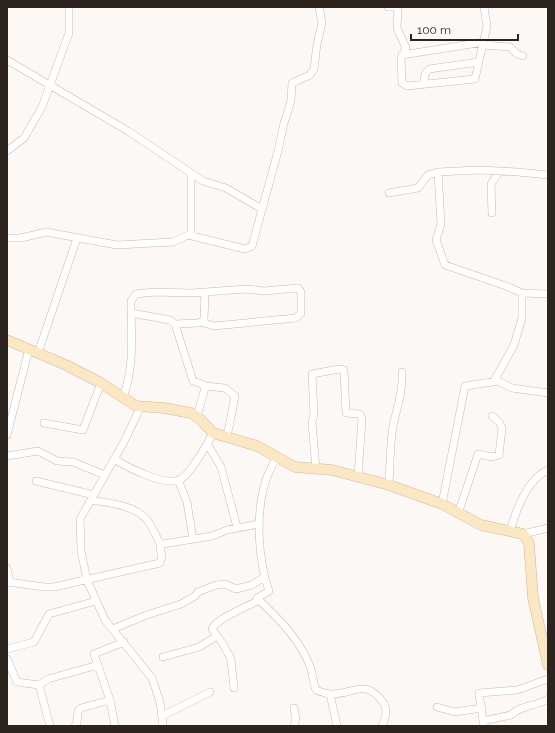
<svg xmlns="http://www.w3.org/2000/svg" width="555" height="733" viewBox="0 0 555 733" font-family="Raleway,sans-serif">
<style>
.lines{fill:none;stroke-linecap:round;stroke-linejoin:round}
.street-casing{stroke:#ccb9ab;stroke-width:8}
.secondary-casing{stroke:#ccb9ab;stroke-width:11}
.street{stroke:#fff;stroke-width:7}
.secondary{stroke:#fce7c3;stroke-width:10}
</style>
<rect width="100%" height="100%" fill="#fcf8f5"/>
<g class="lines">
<!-- street casing -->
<g class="street-casing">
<path id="street" d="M 388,7 L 394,7
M 398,7 L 397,28 L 406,48 L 401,58 L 402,83 L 407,86 L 475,79 L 487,26 L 484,7
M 483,45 L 510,47 L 517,54 L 523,56
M 402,55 L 484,42
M 7,60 L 128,131 L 203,181 L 226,188 L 262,209
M 424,84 L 425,74 L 429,69 L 479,62
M 7,151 L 24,138 L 42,107 L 69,33 L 69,7
M 438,172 L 441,224 L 436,240 L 445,265 L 506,286 L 522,293 L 548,294
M 191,173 L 191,235
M 389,193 L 418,188 L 428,175 L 438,172 L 478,170 L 518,172 L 548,175
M 492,213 L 491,184 L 500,171
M 7,238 L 21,238 L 46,232 L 117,245 L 173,242 L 188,235 L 245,249 L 252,246 L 278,151 L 284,123 L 291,101 L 292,83 L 310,75 L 314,69 L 317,44 L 322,23 L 319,7
M 131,313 L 170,320 L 175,324 L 193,381 L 202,384 L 205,388 L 197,416
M 175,324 L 199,323 L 204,320 L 205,292
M 38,353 L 77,238
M 494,381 L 514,345 L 522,318 L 522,293
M 205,386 L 225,388 L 235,396 L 227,437
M 123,397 C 135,366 131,333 131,301 L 136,294 L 155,292 L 191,293 L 247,289 L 264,291 L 298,288 L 301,292 L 301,313 L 296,318 L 214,326 L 201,322
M 140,408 L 124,442 L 80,519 L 81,551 L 87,580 L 105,620 L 152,678 L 160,702 L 163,726
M 44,423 L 83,430 L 101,383
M 7,435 L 29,349
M 208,445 L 221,467 L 237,527
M 7,456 L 38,451 L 57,461 L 73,462 L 105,475
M 114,459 C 127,467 167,488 181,479 C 191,473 208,443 213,433
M 316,470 L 312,422 L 314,415 L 312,374 L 339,369 L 344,370 L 346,413 L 360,414 L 362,419 L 358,476
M 178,480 L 187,502 L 193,539
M 36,481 L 94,495
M 389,485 C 390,465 390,445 393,426 C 397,407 403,392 402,372
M 91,500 C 109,503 135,505 147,520 C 153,527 157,538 161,546
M 442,504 L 465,386 L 498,381 L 512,388 L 548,393
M 458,514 L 478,454 L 492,457 L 499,455 L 502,428 L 499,422 L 492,416
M 510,531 C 516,510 527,479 548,470
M 523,534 L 548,528
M 7,568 L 10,582
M 7,582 L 45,587 L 54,587 L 160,563 L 162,557 L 160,548 L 163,544 L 212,536 L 227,530 L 259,524
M 259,600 C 279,619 300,640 310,666 C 313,674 313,683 316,690 C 321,692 327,694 332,694 C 355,694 364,678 383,702 C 388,709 386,719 382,726
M 113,629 L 144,616 L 181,604 L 195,596 L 198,592 L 216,585 L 225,584 L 236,589 L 252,585 L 264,577
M 7,649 L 34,642 L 49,614 L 96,601
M 163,657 L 199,647 L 217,636
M 7,659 L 17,682 L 39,685 L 50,726
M 39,685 L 48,679 L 98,665
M 234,688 L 231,659 L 223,644 L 212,629 C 217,618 247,607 259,600 L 257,598 L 269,591 C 258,559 255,514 266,480 C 268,473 273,465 276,458
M 330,694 L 337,726
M 437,707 L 455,712 L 482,708
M 162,716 L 210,692
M 483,721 L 479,693 L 517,690 L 548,679
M 75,726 L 77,723 L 78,711 L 81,708 L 110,700
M 115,726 L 110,700 L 94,654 L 124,642
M 294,726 L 296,719 L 294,708
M 484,726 L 483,721 L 511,715 C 518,706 537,706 548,699"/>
</g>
<!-- secondary casing -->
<g class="secondary-casing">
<path id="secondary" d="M 7,340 L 66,365 L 101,383 L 136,406 L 164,408 L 191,413 L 200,419 L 213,433 L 257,446 L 295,467 L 332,470 L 389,485 L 442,504 L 481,525 L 523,534 L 529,543 L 533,598 L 548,665"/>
</g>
<!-- street -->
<use href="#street" class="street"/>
<!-- secondary -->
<use href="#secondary" class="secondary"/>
</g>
<!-- border -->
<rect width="555" height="733" fill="none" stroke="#2c251f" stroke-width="16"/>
<!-- scale -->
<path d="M411 34v6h107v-6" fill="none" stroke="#2c251f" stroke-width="2"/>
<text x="417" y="34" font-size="12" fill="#2c251f" stroke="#fcf8f5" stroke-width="3" paint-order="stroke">100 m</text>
</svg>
